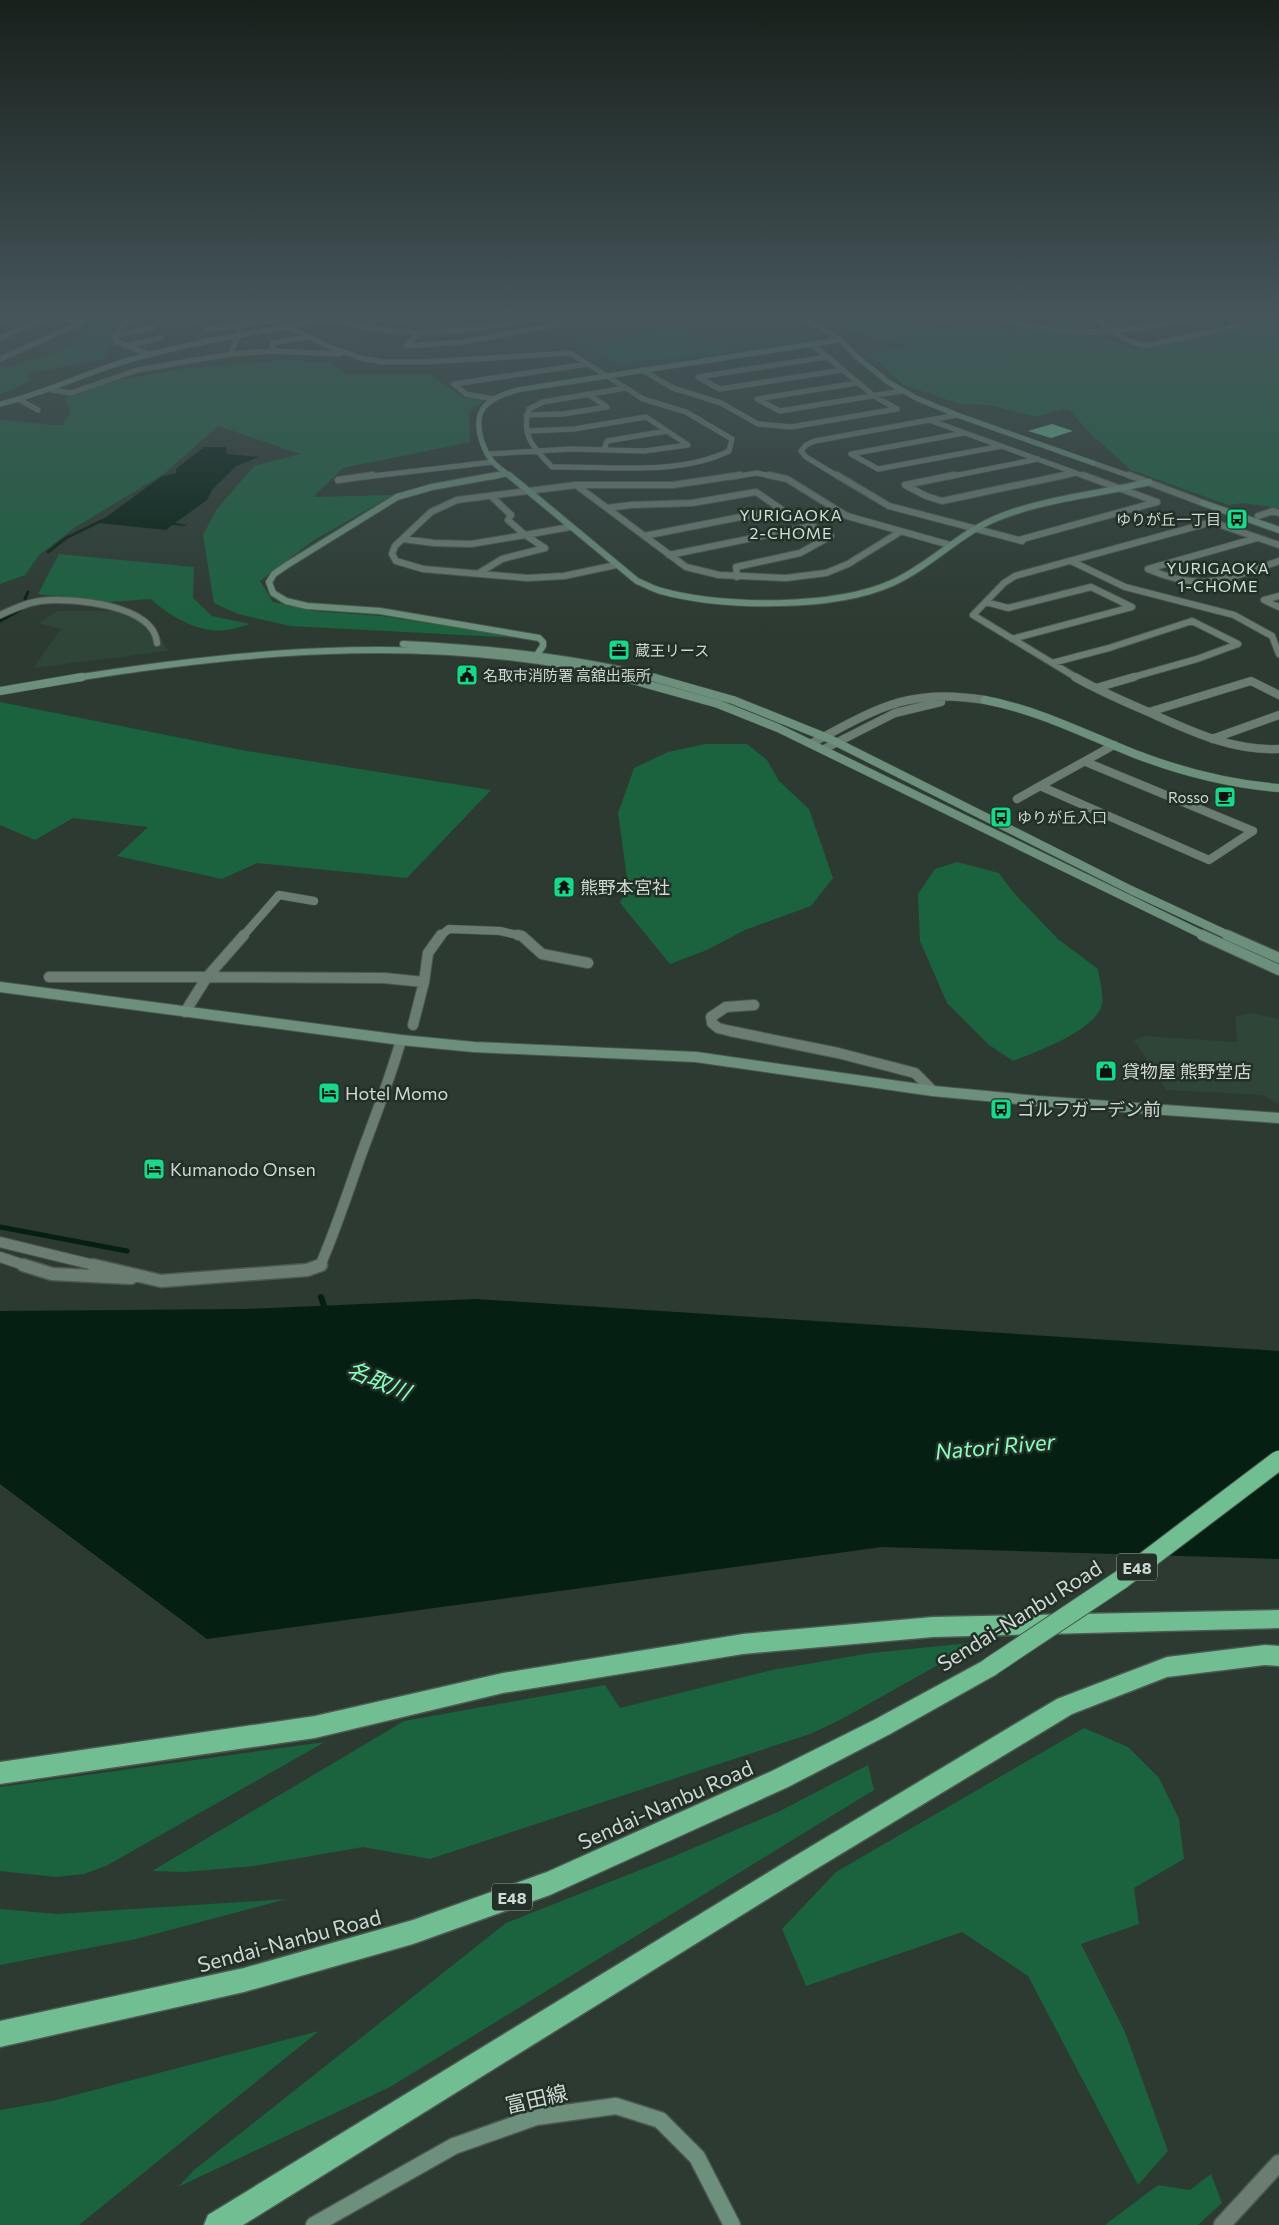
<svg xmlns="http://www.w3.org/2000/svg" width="1279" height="2225" viewBox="0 0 1279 2225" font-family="Commissioner,'Noto Sans JP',sans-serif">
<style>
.built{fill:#2f4538}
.green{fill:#1b623f}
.water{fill:#052012}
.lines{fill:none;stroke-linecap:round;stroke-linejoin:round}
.stream-far2{stroke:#052012;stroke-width:3}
.stream-far1{stroke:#052012;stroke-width:5}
.stream{stroke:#052012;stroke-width:6}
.building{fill:#6dc292}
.street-far5-casing{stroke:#4c5851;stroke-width:6}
.street-far4-casing{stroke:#4c5851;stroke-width:8}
.street-far3-casing{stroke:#4c5851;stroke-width:9}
.street-far2-casing{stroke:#4c5851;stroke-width:12}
.street-far1-casing{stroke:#4c5851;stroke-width:15}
.street-casing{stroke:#4c5851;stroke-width:19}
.secondary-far4-casing{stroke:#4c5851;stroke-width:6}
.secondary-far3-casing{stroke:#4c5851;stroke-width:8}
.secondary-far2-casing{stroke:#4c5851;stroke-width:9}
.secondary-far1-casing{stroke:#4c5851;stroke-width:12}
.secondary-casing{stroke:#4c5851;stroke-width:19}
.highway-casing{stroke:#4c5851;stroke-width:3}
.street-far5{stroke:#6b7c71;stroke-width:5}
.street-far4{stroke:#6b7c71;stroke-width:6}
.street-far3{stroke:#6b7c71;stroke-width:8}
.street-far2{stroke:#6b7c71;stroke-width:10}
.street-far1{stroke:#6b7c71;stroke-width:12}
.street{stroke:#6b7c71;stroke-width:16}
.secondary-far4{stroke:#6c907b;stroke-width:5}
.secondary-far3{stroke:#6c907b;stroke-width:6}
.secondary-far2{stroke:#6c907b;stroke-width:8}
.secondary-far1{stroke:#6c907b;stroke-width:10}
.secondary{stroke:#6c907b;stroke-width:16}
.highway{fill:#70be91;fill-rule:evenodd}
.highway-bridge-casing{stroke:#4c5851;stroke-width:21;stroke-linecap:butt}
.highway-bridge{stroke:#70be91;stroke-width:19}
.labels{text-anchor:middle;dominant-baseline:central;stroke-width:5;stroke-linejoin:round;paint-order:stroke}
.far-poi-label{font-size:15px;fill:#d0d8d3;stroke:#223027;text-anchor:start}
.far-neighbourhood-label{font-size:16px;letter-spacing:1px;fill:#cfe1d5;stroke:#223027}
.shield{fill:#223027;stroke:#9ca69f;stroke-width:1}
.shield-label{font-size:16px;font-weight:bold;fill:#d0d8d3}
.poi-label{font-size:18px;fill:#d0d8d3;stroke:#223027;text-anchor:start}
.near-street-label{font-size:21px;fill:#d0d8d3;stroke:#223027}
.near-water-label{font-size:22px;font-style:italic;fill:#8bfebe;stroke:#223027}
</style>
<rect width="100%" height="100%" fill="#2c3a31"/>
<!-- built -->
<path class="built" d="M 438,318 L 527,318 L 443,329 Z
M 652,318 L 791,318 L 810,327 L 825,339 L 612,371 L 607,371 L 573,349 L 580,340 L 612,328 L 610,323 L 654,325 Z
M 323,322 L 355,330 L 378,333 L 349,347 L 328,342 L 296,329 Z
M 58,611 L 120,611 L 157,631 L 168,651 L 33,668 L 61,629 L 38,623 Z
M 1253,1013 L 1279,1019 L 1279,1103 L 1275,1103 L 1264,1095 L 1166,1090 L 1134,1040 L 1144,1036 L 1237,1042 L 1235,1016 Z"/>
<!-- green -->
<path class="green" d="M 88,318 L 112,318 L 118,322 L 111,334 L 108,336 L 111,338 L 112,343 L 118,345 L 107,347 L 108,355 L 100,357 L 106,359 L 27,374 L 30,381 L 21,386 L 0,394 L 0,369 L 55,353 L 91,333 L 85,325 L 91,322 Z
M 832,318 L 909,318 L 900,321 L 923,329 L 959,321 L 970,325 L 1005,324 L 1010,326 L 1008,328 L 1013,335 L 1017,335 L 1010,328 L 1019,326 L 1060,334 L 1100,337 L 1135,349 L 1242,328 L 1256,331 L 1231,318 L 1279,318 L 1279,508 L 1243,503 L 1228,505 L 1131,470 L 1090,433 L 1069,410 L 1064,409 L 1037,417 L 989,405 L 960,404 L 904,385 L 876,360 L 865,354 L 912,347 L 847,330 Z
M 679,329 L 691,332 L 727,350 L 722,351 L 724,353 L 621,363 L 616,363 L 591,347 L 624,340 L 622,337 L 626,335 Z
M 288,360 L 331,363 L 345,374 L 429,374 L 463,397 L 484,401 L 469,412 L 470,442 L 343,468 L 313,497 L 393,495 L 314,540 L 260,581 L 273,602 L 314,611 L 382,616 L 519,638 L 290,626 L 238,614 L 214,603 L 203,535 L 217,509 L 254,466 L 300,454 L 218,426 L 165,473 L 74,528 L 39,555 L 25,575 L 0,584 L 0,420 C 22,420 42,426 63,425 L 70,412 L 65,397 L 104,383 L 185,368 Z
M 59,554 L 194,567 L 193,598 L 212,616 L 250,624 C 242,626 234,629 226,630 C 200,634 169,616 151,599 L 108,602 L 38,594 Z
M 0,702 L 247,751 L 491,790 L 407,878 L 257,863 L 222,879 L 117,856 L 148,827 L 73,818 L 35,840 L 0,825 Z
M 705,744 L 747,744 L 767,760 L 779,781 L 809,809 L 833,878 L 811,906 L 745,930 L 707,950 L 670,964 L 620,903 L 628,885 L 618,813 L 634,768 L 668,752 Z
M 957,862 L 999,873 L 1013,892 L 1058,939 L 1098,969 C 1099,979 1104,994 1102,1004 C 1097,1030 1036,1052 1013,1061 L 989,1045 L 947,1003 L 920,941 L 918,894 L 935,869 Z
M 979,1642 L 840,1720 L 810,1734 L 430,1859 L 363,1847 L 254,1866 L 185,1872 L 152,1871 L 404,1721 L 605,1685 L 620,1708 L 772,1670 L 871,1653 Z
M 1084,1728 L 1128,1747 L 1159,1778 L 1179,1819 L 1184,1859 L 1134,1888 L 1139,1924 L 1081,1944 L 1125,2032 L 1168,2151 L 1138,2185 L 1028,1976 L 962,1932 L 806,1986 L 782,1929 L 836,1872 Z
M 325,1742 L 106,1866 L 84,1874 L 56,1877 L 0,1871 L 0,1787 Z
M 868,1765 L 874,1790 L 390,2087 L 178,2187 L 194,2170 L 506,1923 L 670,1858 L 780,1811 Z
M 287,1899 L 136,1939 L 0,1965 L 0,1909 L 57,1914 Z
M 319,2031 L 79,2225 L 0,2225 L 0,2110 L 52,2101 Z
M 1211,2174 L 1222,2203 L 1198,2225 L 1105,2225 L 1158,2185 L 1190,2190 Z"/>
<!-- water -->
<path class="water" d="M 204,447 L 226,447 L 227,454 L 259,457 L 236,466 L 213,489 L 207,500 L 175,523 L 187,525 L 186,526 L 172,525 L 166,530 L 98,523 L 161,477 L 176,473 L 176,469 Z
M 476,1299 L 1279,1351 L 1279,1559 L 882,1547 L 207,1639 L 0,1484 L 0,1311 L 246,1309 Z"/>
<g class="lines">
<!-- stream-far2 -->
<path class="stream-far2" d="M 48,552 L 66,538 L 103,520
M 25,599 L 28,592
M 0,621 L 22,609"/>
<!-- stream-far1 -->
<path class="stream-far1" d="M 0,1227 L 127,1251"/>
<!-- stream -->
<path class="stream" d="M 321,1297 L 326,1312"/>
</g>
<!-- building -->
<path class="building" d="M 1052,424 L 1073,431 L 1051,438 L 1028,431 Z"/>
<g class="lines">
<!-- street-far5 casing -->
<g class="street-far5-casing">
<path id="street-far5" d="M 53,318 L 82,322
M 145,318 L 124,322 L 115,335 L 116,341 L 149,355
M 244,318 L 231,354 L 272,351 L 340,354
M 365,318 L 373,322 L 390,318
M 396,318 L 412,325
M 1093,318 L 1127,340 L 1144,346 L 1239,326 L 1229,318
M 0,320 L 4,318
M 196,320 L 206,318
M 937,321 L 965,318
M 816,325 L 838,338 L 856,356
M 286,327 L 335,349 L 361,358 L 383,362 L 425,362 L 570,353 L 626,388
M 206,330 L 288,318
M 418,333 L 406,346 L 463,342 L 558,324 L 553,318
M 115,335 L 153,328
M 0,338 L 47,318
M 812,344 L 874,396 L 897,409
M 125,346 L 161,338
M 272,351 L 273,343 L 306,337
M 827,357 L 698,377 L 720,389 L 842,370
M 0,359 L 83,322
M 642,370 L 673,388 L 721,403 L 758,424 L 791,427 L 897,409
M 857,383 L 757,399 L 780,411 L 902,391
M 626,388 L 643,399 L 686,412 L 732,439 L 729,451 C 678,476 608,466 552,467 C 535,449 520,436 529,409 L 543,402 Z
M 51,390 L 71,393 L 137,370 L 231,354
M 493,399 L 466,394 L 454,384 L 588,364
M 20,400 L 38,410
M 526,415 L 563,414 L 607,407 L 588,394
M 932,421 L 1087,477
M 964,433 L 851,454 L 878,469 L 1002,446
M 604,450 L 607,441 L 667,431
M 487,454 L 571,449 L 644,451 L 688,445 L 646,417 L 574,429 L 529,431
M 1093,463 L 1133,477
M 364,477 L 493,462
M 732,477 L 757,473 L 775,477
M 839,477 L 806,457 L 801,451 L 806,445 L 815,441 L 957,415
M 948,477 L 1038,459
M 1059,477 L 1076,473"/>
</g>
<!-- street-far4 casing -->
<g class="street-far4-casing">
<path id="street-far4" d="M 769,475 L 787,479 L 847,516 L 950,545
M 837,475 L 889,506 L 1022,541
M 954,475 L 905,485 L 926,496 L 942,501 L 1065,475
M 1083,475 L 1157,502
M 1129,475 L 1203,503
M 338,480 L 373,475
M 576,485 L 686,567 L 719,575 L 786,578 L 826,573 L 848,564 L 900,532
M 491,496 L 511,515 L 508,520 L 525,535
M 607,508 L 631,505 L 692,503 L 756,492 L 781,509 L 644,536
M 1258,516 L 1273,511 L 1279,513
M 403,539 L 434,543 L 471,544 L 525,535
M 1019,540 L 1157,502
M 545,548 L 525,535 L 570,527
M 669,555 L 812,526 L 831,536 L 800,553 L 736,567 L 737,577
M 1071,561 L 1125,587 L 1234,615 L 1272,636 L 1279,654
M 616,565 L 564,576 L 527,578 L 423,569 L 396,561 L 392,554 L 395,546 L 431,512 L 457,500 L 576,485 L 673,485 L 740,475
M 1148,569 C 1203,593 1227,579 1279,561
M 1148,569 L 1257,538
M 479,573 L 502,559 L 545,548
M 1279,596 L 1264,600 L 1279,607
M 986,602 L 1008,608 L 1091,587 L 1132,607 L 1012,639
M 0,615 C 13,609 26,603 40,601 C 69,597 154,604 157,643
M 1052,663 L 1109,648 L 1192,621 L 1238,644
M 1077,678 L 973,615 L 1004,583 L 1015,576 L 1212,522 L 1279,545
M 1130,678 L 1197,659 L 1238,644"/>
</g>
<!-- street-far3 casing -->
<g class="street-far3-casing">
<path id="street-far3" d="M 1075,677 C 1101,692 1128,703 1155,715 C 1195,733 1234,751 1279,749
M 1096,688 L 1134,677
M 1149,712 L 1251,681 L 1279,695
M 1212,739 L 1279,715
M 812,743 C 876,709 909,687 985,700
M 824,749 L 895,713 L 941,702
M 1086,762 L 1253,831 L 1209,860 L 1040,786 L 1114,745
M 1017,799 L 1040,786
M 243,936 L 279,895 L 314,901
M 440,936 L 449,929 L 500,931 L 522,936"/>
</g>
<!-- street-far2 casing -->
<g class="street-far2-casing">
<path id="street-far2" d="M 518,935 L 522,936 L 542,954 L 588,963
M 49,977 L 207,977 L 185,1012
M 207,977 L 384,978 L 424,982 L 413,1025
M 207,977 L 244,935
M 424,982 L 428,953 L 441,935
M 754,1005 L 726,1007 L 711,1017 L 712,1023 L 718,1028 L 730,1031 L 838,1053 L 915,1073 L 933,1091
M 0,1242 L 98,1266
M 0,1257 L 27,1266
M 320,1266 C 336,1229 348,1192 361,1155 C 375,1117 390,1079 401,1040"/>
</g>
<!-- street-far1 casing -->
<g class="street-far1-casing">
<path id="street-far1" d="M 23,1265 L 52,1274 L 131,1278
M 93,1265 L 161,1281 L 307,1270 L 321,1265"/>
</g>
<!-- street casing -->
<g class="street-casing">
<path id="street" d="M 1222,2225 L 1279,2163"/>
</g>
<!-- secondary-far4 casing -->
<g class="secondary-far4-casing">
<path id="secondary-far4" d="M 331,318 C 405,343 469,330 544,318
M 803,318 L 816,325
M 999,318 C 1074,341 1121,332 1196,318
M 856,356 L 888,382 L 916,398 L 957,415 L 1093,463
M 0,404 C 43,394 83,374 126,361 C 193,341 263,332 331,318
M 491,477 L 506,474
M 511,477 C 505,472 497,467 492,461 C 482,448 472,420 485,406 C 493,397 506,394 517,390 L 839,340"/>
</g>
<!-- secondary-far3 casing -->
<g class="secondary-far3-casing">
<path id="secondary-far3" d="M 498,475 L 432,487 L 397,497 L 287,565 L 274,574 L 269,582 L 273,593 L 286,601 L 307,606 L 380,611 L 539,638 L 543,642 L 543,646 L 534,659
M 509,475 L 637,581 C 645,584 653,589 661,591 C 723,608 834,609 892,583 C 932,565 961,531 1002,516 C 1049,498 1100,494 1149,482
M 1203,503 L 1279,530
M 403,644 C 488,648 574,657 657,678
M 75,678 C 257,649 444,633 626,678"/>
</g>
<!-- secondary-far2 casing -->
<g class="secondary-far2-casing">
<path id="secondary-far2" d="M 621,677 L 718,704 L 778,728 L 1205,936
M 652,677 L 733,700 L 830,739 L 1131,890 L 1230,936
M 0,691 L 82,677
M 985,700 C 1038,710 1085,734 1135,754 C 1182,772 1229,784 1279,788"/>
</g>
<!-- secondary-far1 casing -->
<g class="secondary-far1-casing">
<path id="secondary-far1" d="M 1202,935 L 1279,970
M 1227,935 L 1279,958
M 0,987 L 401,1040 L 474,1047 L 696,1057 L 933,1091 L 1038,1101 L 1279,1118"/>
</g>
<!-- secondary casing -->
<g class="secondary-casing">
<path id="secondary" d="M 314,2225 L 454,2146 L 536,2117 L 616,2106 L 660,2120 L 697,2157 L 732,2225"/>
</g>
<!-- highway casing -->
<g class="highway-casing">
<path id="highway" d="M 1279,1610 L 1279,1628 L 933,1637 L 743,1654 L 503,1693 L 315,1738 L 0,1784 L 0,1762 L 315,1716 L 503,1673 L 743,1634 L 933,1617 Z
M 1265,1645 L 1279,1646 L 1279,1666 L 1265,1665 L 1167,1677 L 1072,1714 L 811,1872 L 243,2225 L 204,2225 L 208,2215 L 795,1856 L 1057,1699 L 1167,1657 Z
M 990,1657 L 997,1660 L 1001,1667 L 997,1674 L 890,1734 L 788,1787 L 550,1895 L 413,1944 L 244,1992 L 0,2047 L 0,2021 L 244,1968 L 413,1920 L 547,1872 L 772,1771 L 874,1720 Z"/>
</g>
<!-- street-far5 -->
<use href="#street-far5" class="street-far5"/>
<!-- street-far4 -->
<use href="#street-far4" class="street-far4"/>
<!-- street-far3 -->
<use href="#street-far3" class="street-far3"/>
<!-- street-far2 -->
<use href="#street-far2" class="street-far2"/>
<!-- street-far1 -->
<use href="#street-far1" class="street-far1"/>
<!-- street -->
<use href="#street" class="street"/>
<!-- secondary-far4 -->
<use href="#secondary-far4" class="secondary-far4"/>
<!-- secondary-far3 -->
<use href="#secondary-far3" class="secondary-far3"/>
<!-- secondary-far2 -->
<use href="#secondary-far2" class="secondary-far2"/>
<!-- secondary-far1 -->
<use href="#secondary-far1" class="secondary-far1"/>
<!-- secondary -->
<use href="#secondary" class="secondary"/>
<!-- highway -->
<use href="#highway" class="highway"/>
<!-- highway-bridge casing -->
<g class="highway-bridge-casing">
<path id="highway-bridge" d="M 990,1667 L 1122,1579 L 1279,1460"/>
</g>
<!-- highway-bridge -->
<use href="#highway-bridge" class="highway-bridge"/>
</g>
<!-- sky -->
<linearGradient id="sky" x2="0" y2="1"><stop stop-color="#18201b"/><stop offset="0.5" stop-color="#45555a"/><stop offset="1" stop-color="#45555a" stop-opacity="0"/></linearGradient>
<rect width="1279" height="630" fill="url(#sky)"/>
<!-- icons -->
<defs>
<g id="bus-square" transform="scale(1.125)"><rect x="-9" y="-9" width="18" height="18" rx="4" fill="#18d989" stroke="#223027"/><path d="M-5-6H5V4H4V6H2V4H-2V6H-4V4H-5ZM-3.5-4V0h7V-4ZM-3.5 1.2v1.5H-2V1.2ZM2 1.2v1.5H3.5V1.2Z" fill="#111"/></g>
<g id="office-square" transform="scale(1.125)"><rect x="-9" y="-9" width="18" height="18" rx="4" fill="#18d989" stroke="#223027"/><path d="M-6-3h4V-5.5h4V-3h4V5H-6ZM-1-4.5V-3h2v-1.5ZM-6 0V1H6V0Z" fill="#111"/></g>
<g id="civic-square" transform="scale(1.125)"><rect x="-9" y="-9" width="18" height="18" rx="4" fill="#18d989" stroke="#223027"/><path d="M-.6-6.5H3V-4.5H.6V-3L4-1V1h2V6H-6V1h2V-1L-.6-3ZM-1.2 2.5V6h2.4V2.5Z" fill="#111"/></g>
<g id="cafe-square" transform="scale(1.125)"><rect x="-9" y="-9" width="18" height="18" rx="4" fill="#18d989" stroke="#223027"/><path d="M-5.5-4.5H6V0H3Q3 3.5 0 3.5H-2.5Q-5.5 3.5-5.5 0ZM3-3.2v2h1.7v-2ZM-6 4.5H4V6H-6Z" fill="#111"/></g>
<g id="temple-square" transform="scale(1.125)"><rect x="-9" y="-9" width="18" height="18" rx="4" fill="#18d989" stroke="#223027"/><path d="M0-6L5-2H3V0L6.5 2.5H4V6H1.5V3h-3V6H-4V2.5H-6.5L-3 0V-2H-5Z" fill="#111"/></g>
<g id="shop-square" transform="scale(1.125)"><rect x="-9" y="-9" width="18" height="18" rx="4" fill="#18d989" stroke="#223027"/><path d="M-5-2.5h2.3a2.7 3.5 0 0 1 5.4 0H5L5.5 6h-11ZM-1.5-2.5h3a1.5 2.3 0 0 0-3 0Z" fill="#111"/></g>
<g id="hotel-square" transform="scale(1.125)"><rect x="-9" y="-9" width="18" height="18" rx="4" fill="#18d989" stroke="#223027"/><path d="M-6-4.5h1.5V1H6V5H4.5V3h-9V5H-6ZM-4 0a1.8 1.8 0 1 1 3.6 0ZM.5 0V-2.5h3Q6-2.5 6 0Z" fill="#111"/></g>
</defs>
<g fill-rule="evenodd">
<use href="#bus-square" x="1237" y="519"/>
<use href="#office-square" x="619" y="650"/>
<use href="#civic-square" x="467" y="675"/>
<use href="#cafe-square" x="1225" y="797"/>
<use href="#bus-square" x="1001" y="817"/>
<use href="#temple-square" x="564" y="887"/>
<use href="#shop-square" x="1106" y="1071"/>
<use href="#hotel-square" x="329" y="1093"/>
<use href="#bus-square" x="1001" y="1109"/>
<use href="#hotel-square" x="154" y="1169"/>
</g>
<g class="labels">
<!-- far-poi labels -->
<g class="far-poi-label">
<text x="1221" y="519" text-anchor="end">ゆりが丘一丁目</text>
<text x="635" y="650">蔵王リース</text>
<text x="483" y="675">名取市消防署 高舘出張所</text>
<text x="1209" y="797" text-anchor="end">Rosso</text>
<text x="1017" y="817">ゆりが丘入口</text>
</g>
<!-- far-neighbourhood labels -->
<g class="far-neighbourhood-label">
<text x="791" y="514">YURIGAOKA<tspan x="791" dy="18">2-CHOME</tspan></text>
<text x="1218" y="567">YURIGAOKA<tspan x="1218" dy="18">1-CHOME</tspan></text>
</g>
<!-- shield labels -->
<g class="shield">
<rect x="1117" y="1553.5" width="40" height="27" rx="4"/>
<rect x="492" y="1883.5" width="40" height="27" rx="4"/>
</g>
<g class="shield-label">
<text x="1137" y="1567">E48</text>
<text x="512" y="1897">E48</text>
</g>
<!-- poi labels -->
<g class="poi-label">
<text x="580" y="887">熊野本宮社</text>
<text x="1122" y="1071">貸物屋 熊野堂店</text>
<text x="345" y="1093">Hotel Momo</text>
<text x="1017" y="1109">ゴルフガーデン前</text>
<text x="170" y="1169">Kumanodo Onsen</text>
</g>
<!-- near-street labels -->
<g class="near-street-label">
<text transform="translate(1019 1615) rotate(-32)">Sendai-Nanbu Road</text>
<text transform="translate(665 1804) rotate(-24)">Sendai-Nanbu Road</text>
<text transform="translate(289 1940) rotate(-15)">Sendai-Nanbu Road</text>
<text transform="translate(536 2098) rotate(-13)">富田線</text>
</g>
<!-- near-water labels -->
<g class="near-water-label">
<text transform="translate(379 1380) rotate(23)">名取川</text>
<text transform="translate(995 1446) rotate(-5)">Natori River</text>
</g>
</g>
</svg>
